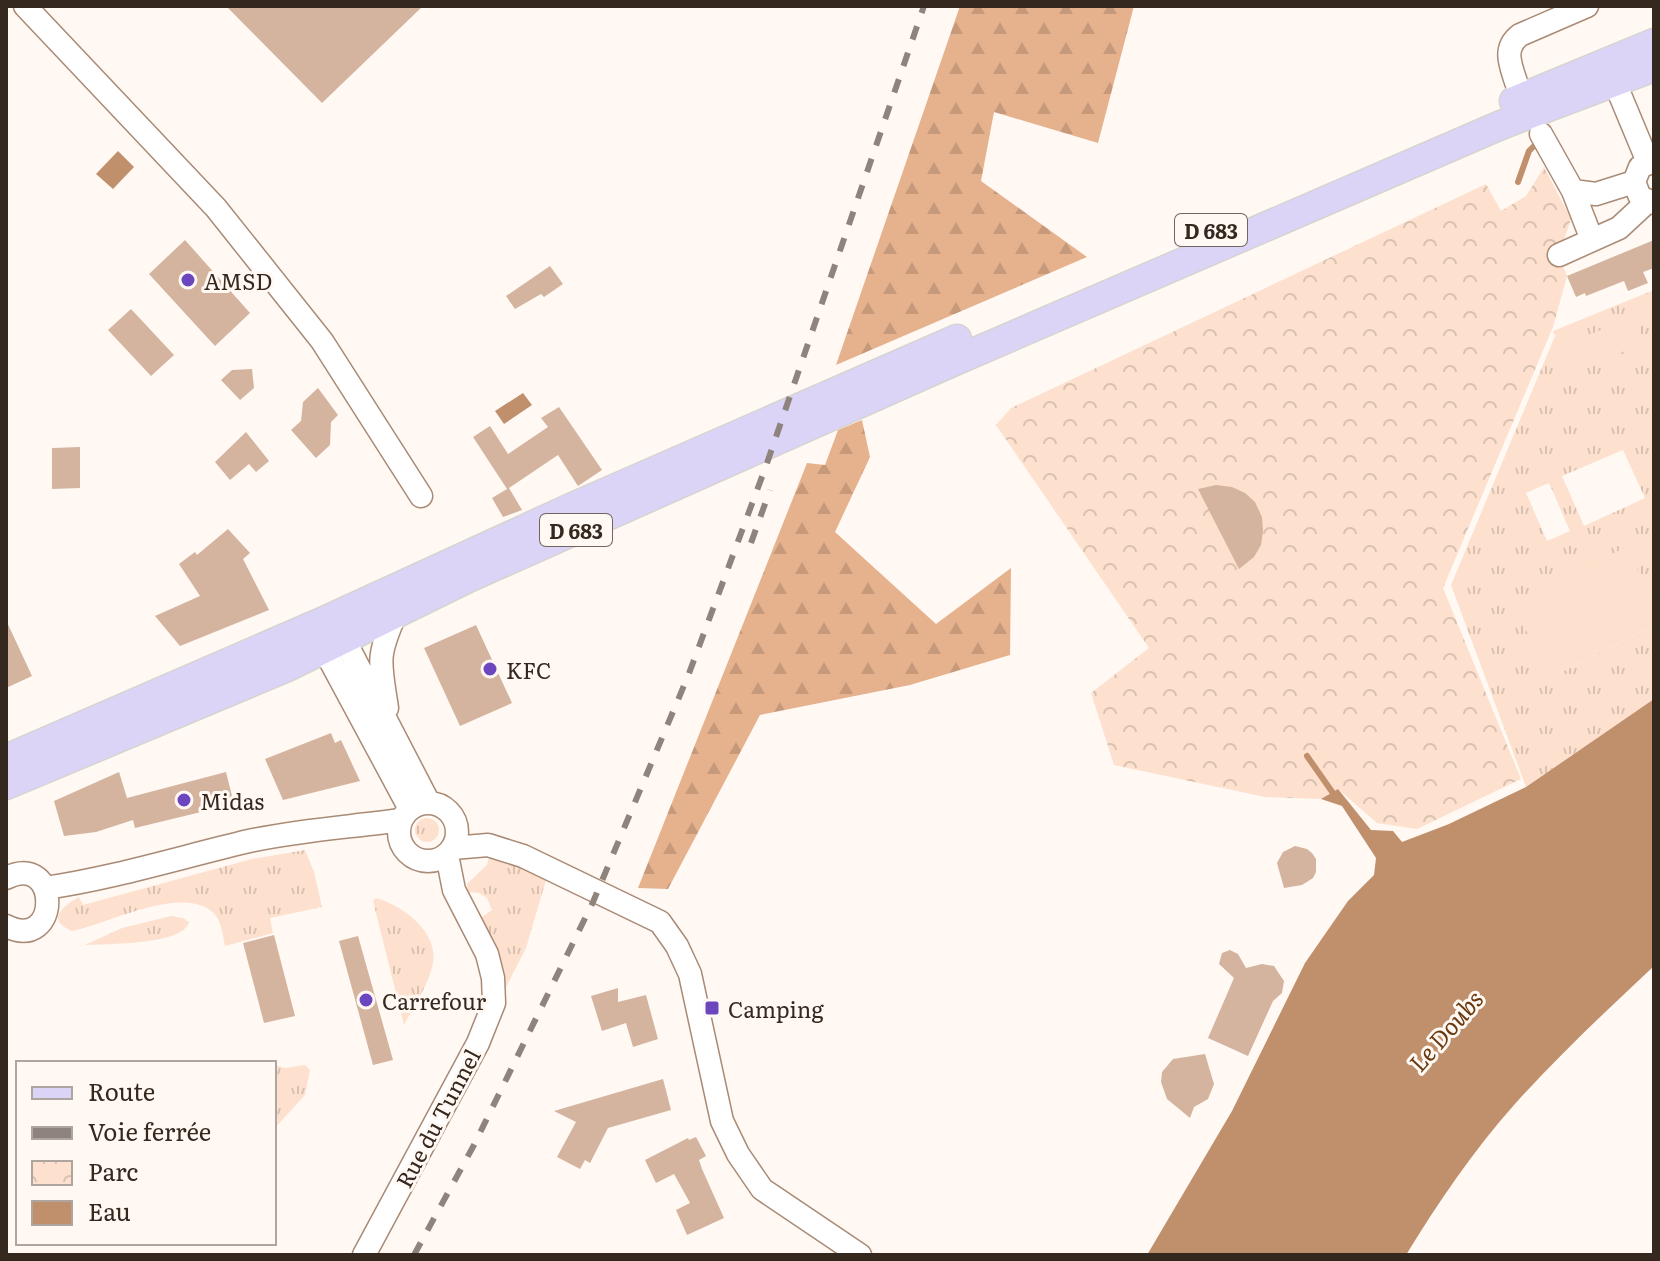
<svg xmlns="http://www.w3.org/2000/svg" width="1660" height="1261" viewBox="0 0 1660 1261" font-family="Literata,serif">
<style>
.grass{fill:url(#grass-tufts);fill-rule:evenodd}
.forest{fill:url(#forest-firs)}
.park{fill:url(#park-crowns)}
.pitch{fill:#fde1ce}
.water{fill:#c08f6c}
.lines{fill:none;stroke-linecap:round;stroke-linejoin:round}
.stream{stroke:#c08f6c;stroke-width:6}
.building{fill:#d4b49e}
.minor-casing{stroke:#a98a75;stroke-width:25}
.major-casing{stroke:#d6d4d2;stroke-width:31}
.minor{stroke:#fff;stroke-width:22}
.major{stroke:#dbd4f6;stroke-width:28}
.rail{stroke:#8e847d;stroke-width:6;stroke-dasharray:14 14;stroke-linecap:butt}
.poi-dot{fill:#6c46be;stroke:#fff8f3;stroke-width:3}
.labels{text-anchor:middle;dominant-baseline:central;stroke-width:6;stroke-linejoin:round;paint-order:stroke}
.shield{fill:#fff8f3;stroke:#71665f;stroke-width:2}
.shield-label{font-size:20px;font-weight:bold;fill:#34281f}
.poi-label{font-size:22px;fill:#34281f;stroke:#fff8f3;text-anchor:start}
.street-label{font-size:22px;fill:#34281f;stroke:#fff8f3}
.water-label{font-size:24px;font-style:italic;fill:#69390f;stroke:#fff8f3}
</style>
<defs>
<pattern id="grass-tufts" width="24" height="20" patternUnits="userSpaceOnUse" patternTransform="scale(2)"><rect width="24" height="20" fill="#fde1ce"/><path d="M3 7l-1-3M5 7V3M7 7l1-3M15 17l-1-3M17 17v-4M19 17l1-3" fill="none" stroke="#d9c1b0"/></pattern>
<pattern id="forest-firs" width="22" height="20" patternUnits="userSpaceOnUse" patternTransform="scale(2)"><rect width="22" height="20" fill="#e6b28e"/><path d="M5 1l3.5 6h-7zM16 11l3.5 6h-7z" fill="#c6997a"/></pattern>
<pattern id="park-crowns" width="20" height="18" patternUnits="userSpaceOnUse" patternTransform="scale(2)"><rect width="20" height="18" fill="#fde1ce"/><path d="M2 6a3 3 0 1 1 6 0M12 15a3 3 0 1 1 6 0" fill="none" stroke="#d9c1b0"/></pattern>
</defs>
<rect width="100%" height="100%" fill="#fff8f3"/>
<!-- grass -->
<path class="grass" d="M 1654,290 L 1654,603 L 1625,547 L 1550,678 L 1654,625 L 1654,699 L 1526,787 L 1451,585 L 1555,336 L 1553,331 ZM 1623,450 L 1645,498 L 1584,526 L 1562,476 ZM 1549,483 L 1570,531 L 1547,541 L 1526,493 Z
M415 830a12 12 0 1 1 24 0a12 12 0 1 1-24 0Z
M 305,850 L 314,872 L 322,907 L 270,918 L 273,933 L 225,946 C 223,937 222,924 216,916 C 188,881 106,925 72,931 C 45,920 63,906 79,897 L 83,905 L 252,859 Z
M 490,854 L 511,860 L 546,880 L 526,948 L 504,991 L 479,919 L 492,910 L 487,898 L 479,893 L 468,892 L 467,884 L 487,865 Z
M 376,898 C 402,905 439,932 433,963 C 429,984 414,1006 404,1025 L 373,901 Z
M 171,916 L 183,918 L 189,922 C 184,945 106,944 85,945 L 122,928 Z
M 274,1065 L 285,1068 L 305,1065 L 310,1070 L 305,1095 L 274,1129 Z"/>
<!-- forest -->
<path class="forest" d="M 960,6 L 1134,6 L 1098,143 L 994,112 L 981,181 L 1087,257 L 836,365 Z
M 862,420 L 870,457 L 835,532 L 936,624 L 1011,568 L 1010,655 L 910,685 L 760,715 L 668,889 L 638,888 L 807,463 L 825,465 L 838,430 Z"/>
<!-- park -->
<path class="park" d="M 1544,167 L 1571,219 L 1559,255 L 1567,276 L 1553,327 L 1443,588 L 1521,779 L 1417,829 L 1377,823 L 1338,789 L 1321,799 L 1265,797 L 1114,765 L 1091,693 L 1149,648 L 996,425 L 1011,408 L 1486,184 L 1501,211 L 1526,196 Z"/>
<!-- pitch -->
<path class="pitch" d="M 1633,316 L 1644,343 L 1560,378 L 1549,352 Z
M 1626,547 L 1654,603 L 1654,625 L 1550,678 L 1513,604 Z"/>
<!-- water -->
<path class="water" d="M 118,151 L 134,167 L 113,189 L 96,174 Z
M 523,393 L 532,405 L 504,424 L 495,411 Z
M 1654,699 L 1654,966 C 1606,1011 1558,1056 1514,1105 C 1473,1151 1438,1203 1406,1255 L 1147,1255 L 1232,1111 L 1305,963 L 1348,901 L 1374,875 L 1376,858 L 1342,806 L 1321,799 L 1338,789 L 1371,830 L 1393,831 L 1402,842 L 1449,824 L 1526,787 Z"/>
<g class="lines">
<!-- stream -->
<path class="stream" d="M 1518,182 L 1529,151 L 1538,142
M 1307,756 L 1335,796"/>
</g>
<!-- building -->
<path class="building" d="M 226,6 L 423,6 L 322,103 Z
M 185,240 L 250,313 L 215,346 L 149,274 Z
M 1654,240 L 1654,268 L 1643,272 L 1648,283 L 1628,291 L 1624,281 L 1586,296 L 1585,293 L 1576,297 L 1567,276 Z
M 550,266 L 563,284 L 544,297 L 541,294 L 515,309 L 506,296 Z
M 131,309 L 174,355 L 151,376 L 108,330 Z
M 252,369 L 254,388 L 240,400 L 221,380 L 232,370 Z
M 318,388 L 338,415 L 331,422 L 330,445 L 316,458 L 291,430 L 301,421 L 303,402 Z
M 559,407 L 602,470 L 578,486 L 558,455 L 509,488 L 522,510 L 503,517 L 492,498 L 507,489 L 473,437 L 490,426 L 508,454 L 548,427 L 541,418 Z
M 246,432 L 269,461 L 256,472 L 249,464 L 230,480 L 215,462 Z
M 80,447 L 80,488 L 52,489 L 52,448 Z
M 1216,485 L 1232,487 L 1245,493 L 1255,502 L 1262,517 L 1263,531 L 1261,545 L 1254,557 L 1239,569 L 1198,489 Z
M 228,529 L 250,553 L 243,559 L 269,610 L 180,646 L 155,616 L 200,596 L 179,564 L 195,552 L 197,555 Z
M 6,620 L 32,676 L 6,688 Z
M 476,625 L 512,703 L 460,726 L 424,648 Z
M 331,733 L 335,743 L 341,740 L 360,781 L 283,800 L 265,759 Z
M 119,772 L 127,798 L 226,772 L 234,804 L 135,828 L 133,820 L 96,832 L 64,836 L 54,801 Z
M 1295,846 L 1307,849 L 1312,853 L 1316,859 L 1316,872 L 1313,878 L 1302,885 L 1284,888 L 1277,863 L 1283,852 Z
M 274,935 L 295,1016 L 264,1023 L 243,943 Z
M 358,936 L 393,1060 L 373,1065 L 339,941 Z
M 1230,950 L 1238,954 L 1246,968 L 1262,964 L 1274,966 L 1284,981 L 1282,993 L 1273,1001 L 1248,1056 L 1208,1038 L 1234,978 L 1219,964 L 1222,953 Z
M 618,988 L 618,1002 L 646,995 L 658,1039 L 633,1047 L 626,1023 L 602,1031 L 591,996 Z
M 1205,1054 L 1214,1084 L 1208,1099 L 1194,1107 L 1190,1118 L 1167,1099 L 1161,1082 L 1162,1072 L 1173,1059 Z
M 663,1079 L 671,1110 L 608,1128 L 590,1163 L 585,1160 L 580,1169 L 557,1157 L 576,1122 L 554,1111 Z
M 696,1137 L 706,1156 L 699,1160 L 702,1169 L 724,1218 L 687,1235 L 676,1210 L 690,1203 L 674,1174 L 656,1183 L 645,1160 L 688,1138 L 689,1140 Z"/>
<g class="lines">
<!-- minor casing -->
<g class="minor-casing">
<path id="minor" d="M 25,6 L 216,208 L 322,341 L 421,496
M 1516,82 C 1510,64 1503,48 1520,35 L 1587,6
M 1615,83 L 1648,162
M 1541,134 L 1573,191 L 1592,240
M 1654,161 L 1640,167 L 1634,182 L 1640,197 L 1654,203
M 1573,191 L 1596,194 L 1634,182
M 1559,255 L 1619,228 L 1647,202
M 333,630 L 344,639 L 429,803
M 323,635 L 324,649 L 410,809
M 387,708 C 380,661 376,658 396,613
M399 832a29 29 0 1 1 58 0a29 29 0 1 1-58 0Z
M 453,848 L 488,845 L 523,856 L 660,922 L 677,946 L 690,974 L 722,1121 L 738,1154 L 762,1189 L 860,1255
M 6,878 C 61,851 61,953 6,926
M 45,888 C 114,878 181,857 249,841 C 299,830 350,827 401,820
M 364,1255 L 478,1043 L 494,1003 L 493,978 L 487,954 L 454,890 L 447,855"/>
</g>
<!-- major casing -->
<g class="major-casing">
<path id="major" d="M 1514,101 L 1654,43
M 6,759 L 322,622 L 575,506 L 957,339
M 6,785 L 285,668 L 468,578 L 950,363 L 1501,125 L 1654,67"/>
</g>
<!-- minor -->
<use href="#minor" class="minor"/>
<!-- major -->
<use href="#major" class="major"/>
<!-- rail -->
<path class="rail" d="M 751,543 L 770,490
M 414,1255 L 474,1145 L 593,902 L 688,676 L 766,466 L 924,6"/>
</g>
<!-- markers -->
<g class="poi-dot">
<circle cx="188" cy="280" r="8"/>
<circle cx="490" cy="669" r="8"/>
<circle cx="184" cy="800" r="8"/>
<circle cx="366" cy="1000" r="8"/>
<rect x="704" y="1000" width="16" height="16" rx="4"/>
</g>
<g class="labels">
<!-- shield labels -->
<g class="shield">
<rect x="1175" y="214" width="72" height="32" rx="6"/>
<rect x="540" y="514" width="72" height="32" rx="6"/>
</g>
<g class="shield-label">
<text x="1211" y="230">D 683</text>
<text x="576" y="530">D 683</text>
</g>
<!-- poi labels -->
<g class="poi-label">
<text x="204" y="280">AMSD</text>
<text x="506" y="669">KFC</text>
<text x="200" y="800">Midas</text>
<text x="382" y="1000">Carrefour</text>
<text x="728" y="1008">Camping</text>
</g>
<!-- street labels -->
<g class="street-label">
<text transform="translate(437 1118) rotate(-62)">Rue du Tunnel</text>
</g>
<!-- water labels -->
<g class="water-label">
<text transform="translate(1445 1030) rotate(-49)">Le Doubs</text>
</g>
</g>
<!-- border -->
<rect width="1660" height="1261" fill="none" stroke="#34281f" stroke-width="16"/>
<!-- legend -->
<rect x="16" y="1061" width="260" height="184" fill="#fff8f3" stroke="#aea59e" stroke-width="2"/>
<rect x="32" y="1087" width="40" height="12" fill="#dbd4f6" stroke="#aea59e" stroke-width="2"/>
<text x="88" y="1101" font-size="24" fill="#34281f">Route</text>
<rect x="32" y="1127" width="40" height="12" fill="#8e847d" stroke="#aea59e" stroke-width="2"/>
<text x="88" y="1141" font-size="24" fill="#34281f">Voie ferrée</text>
<rect x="32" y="1161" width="40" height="24" fill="url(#park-crowns)" stroke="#aea59e" stroke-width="2"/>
<text x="88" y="1181" font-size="24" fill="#34281f">Parc</text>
<rect x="32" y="1201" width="40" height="24" fill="#c08f6c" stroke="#aea59e" stroke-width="2"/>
<text x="88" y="1221" font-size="24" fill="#34281f">Eau</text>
</svg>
